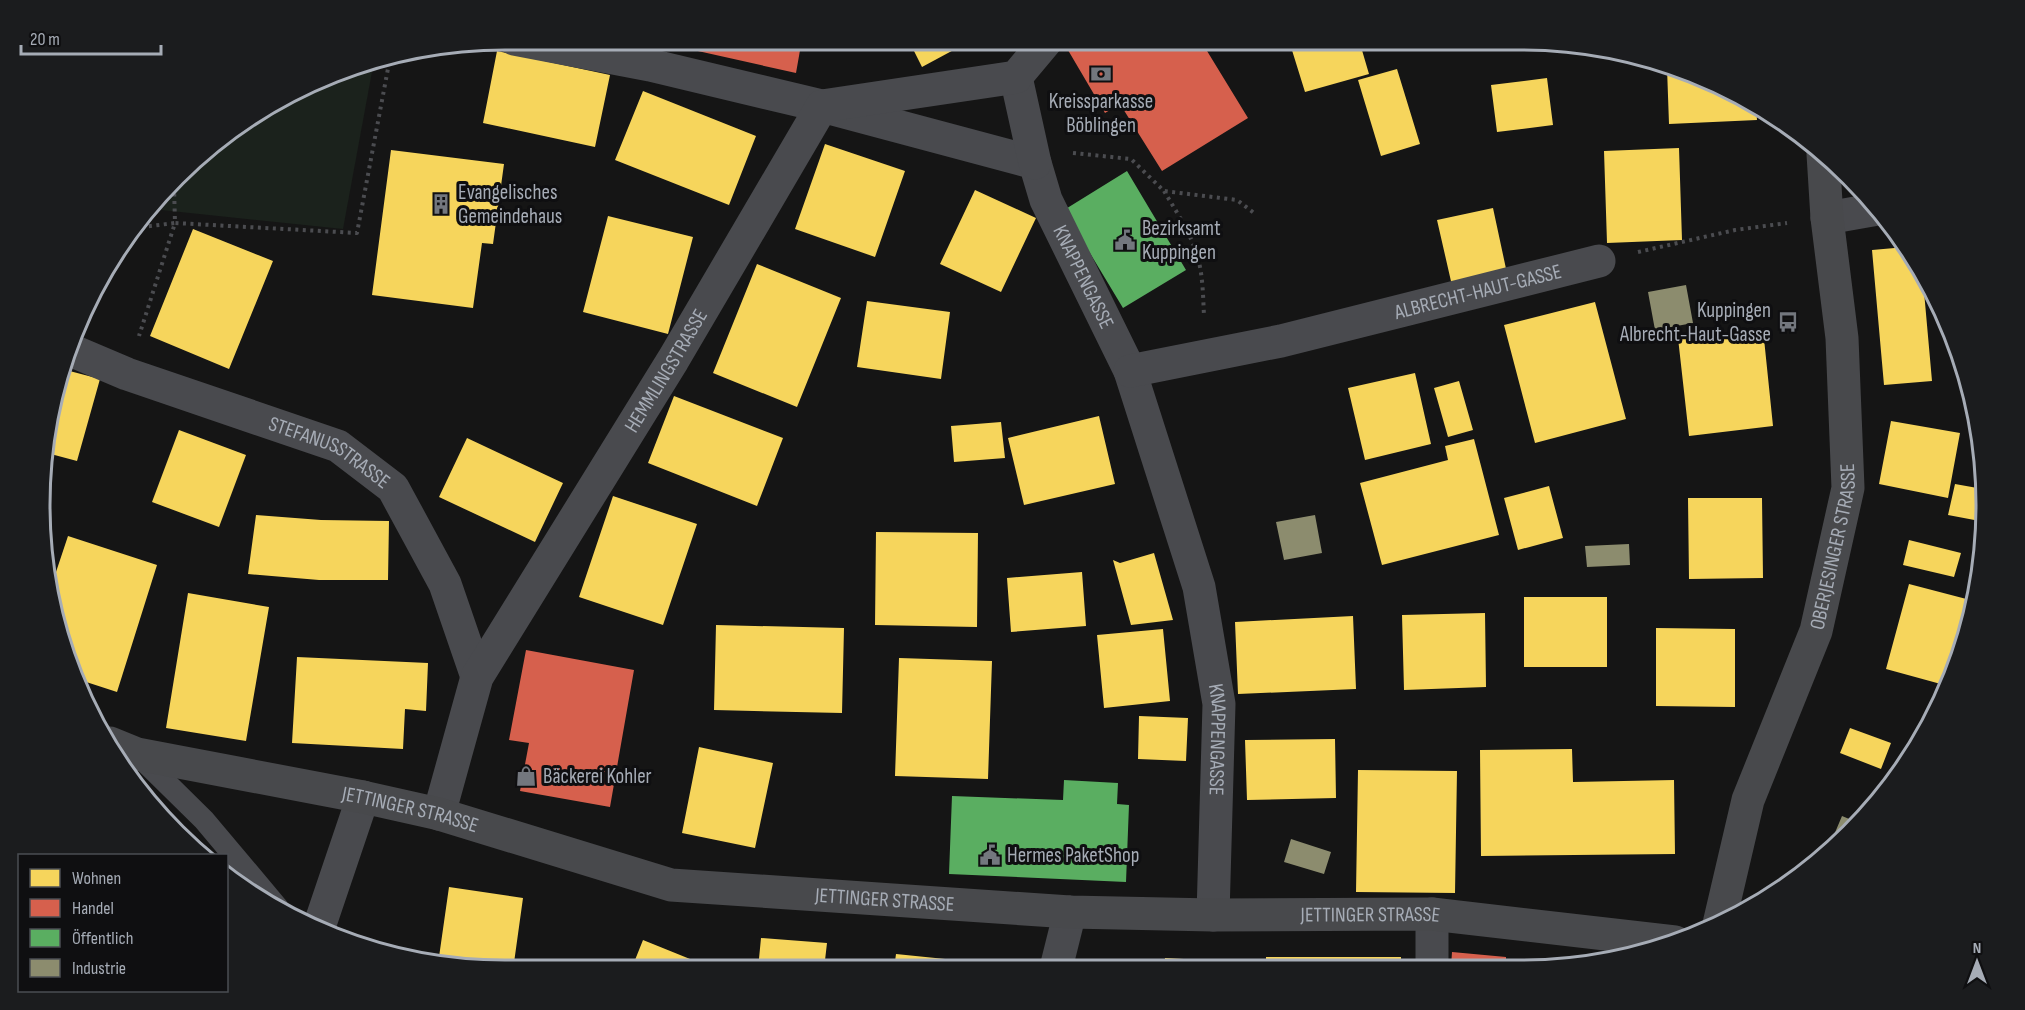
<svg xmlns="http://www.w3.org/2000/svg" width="2025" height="1010" viewBox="0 0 2025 1010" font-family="'Sofia Sans Condensed',sans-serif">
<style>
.green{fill:#1b221c}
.homes{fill:#f6d55c}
.shops{fill:#d6604d}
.public{fill:#5aae61}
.industry{fill:#8c8c6e}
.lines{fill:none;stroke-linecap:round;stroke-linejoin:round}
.path{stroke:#4b4c50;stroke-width:4;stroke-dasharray:3 4.5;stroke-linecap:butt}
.service{stroke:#494a4e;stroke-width:22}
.minor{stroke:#494a4e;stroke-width:33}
.secondary{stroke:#48494c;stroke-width:33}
.labels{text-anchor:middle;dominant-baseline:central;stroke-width:6;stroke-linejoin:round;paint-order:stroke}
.poi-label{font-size:21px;fill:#a6acb6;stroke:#0f0f11;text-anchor:start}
.street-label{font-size:21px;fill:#a6acb6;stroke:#0f0f11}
.rim{fill:none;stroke:#a6acb6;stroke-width:3}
</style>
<rect width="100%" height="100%" fill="#151515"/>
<!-- green -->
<path class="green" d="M 374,61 L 343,229 L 152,209 L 221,136 L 355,64 Z"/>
<!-- homes -->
<path class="homes" d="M 908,39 L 974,39 L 922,67 Z
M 1315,40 L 1359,40 L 1369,74 L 1305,92 L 1291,47 Z
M 497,51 L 610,75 L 595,147 L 483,123 Z
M 1667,68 L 1676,68 L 1726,87 L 1756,106 L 1757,120 L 1669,124 Z
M 1397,69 L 1420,144 L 1381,156 L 1358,80 Z
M 1547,78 L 1553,125 L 1497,132 L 1491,85 Z
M 643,91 L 756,136 L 729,205 L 615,160 Z
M 825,144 L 905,171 L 875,257 L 795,229 Z
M 1679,148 L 1682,240 L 1607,243 L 1604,151 Z
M 391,150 L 504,164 L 493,244 L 482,243 L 473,308 L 372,295 Z
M 975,190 L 1036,218 L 1001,292 L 940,264 Z
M 1493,208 L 1508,278 L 1453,290 L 1437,220 Z
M 608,216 L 693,237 L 668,334 L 583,312 Z
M 193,229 L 273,261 L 229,369 L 150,336 Z
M 1906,247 L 1922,269 L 1932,381 L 1884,385 L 1872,250 Z
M 757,264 L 841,298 L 797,407 L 713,373 Z
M 867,301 L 950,312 L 941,379 L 857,367 Z
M 1595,302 L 1626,419 L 1535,443 L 1504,325 Z
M 1763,329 L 1773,426 L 1689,436 L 1678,338 Z
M 62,369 L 100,379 L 77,461 L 47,453 L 48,414 Z
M 1415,373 L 1431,444 L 1365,460 L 1348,388 Z
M 1459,381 L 1473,430 L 1448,437 L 1434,388 Z
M 674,396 L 783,438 L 757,506 L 648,463 Z
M 1099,416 L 1115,484 L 1024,505 L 1008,438 Z
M 1891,421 L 1960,433 L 1948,498 L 1879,484 Z
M 1001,422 L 1005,458 L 954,462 L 951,426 Z
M 179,430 L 246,455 L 219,527 L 152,502 Z
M 467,438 L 563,483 L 535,542 L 439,497 Z
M 1474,439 L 1499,535 L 1382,565 L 1360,483 L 1448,460 L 1445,446 Z
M 1955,484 L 1983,489 L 1985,522 L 1948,515 Z
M 1549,486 L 1563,538 L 1518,550 L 1504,498 Z
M 613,496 L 697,524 L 663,625 L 579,597 Z
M 1688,498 L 1762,498 L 1763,578 L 1689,579 Z
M 256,515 L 321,520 L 389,521 L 388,580 L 319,580 L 248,574 Z
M 876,532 L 978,533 L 977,627 L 875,625 Z
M 68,536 L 157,565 L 117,692 L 77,679 L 50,590 Z
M 1909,540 L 1961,553 L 1954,577 L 1903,565 Z
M 1154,553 L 1173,620 L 1131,625 L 1113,560 L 1120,563 Z
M 1082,572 L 1086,626 L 1011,632 L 1007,578 Z
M 1909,584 L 1974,601 L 1970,625 L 1948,686 L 1886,669 Z
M 188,593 L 269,607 L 246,741 L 166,728 Z
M 1524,597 L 1607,597 L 1607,667 L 1524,667 Z
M 1485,613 L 1486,687 L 1404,690 L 1402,615 Z
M 1353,616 L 1356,689 L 1238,694 L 1235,622 Z
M 716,625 L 844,628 L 842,713 L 714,710 Z
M 1656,628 L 1735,629 L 1735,707 L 1656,706 Z
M 1163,629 L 1170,701 L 1104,708 L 1097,635 Z
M 297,657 L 428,663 L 426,711 L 405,709 L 403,749 L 292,743 Z
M 899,658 L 992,661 L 988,779 L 895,776 Z
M 1139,716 L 1188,718 L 1186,761 L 1138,759 Z
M 1850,728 L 1891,743 L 1881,769 L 1840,753 Z
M 1335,739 L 1336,798 L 1247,800 L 1245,740 Z
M 699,747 L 773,763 L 755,848 L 682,833 Z
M 1572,749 L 1573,782 L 1674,780 L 1675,854 L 1481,856 L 1480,750 Z
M 1358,770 L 1457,771 L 1455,893 L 1356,892 Z
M 449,887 L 523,898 L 513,970 L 475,970 L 438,964 Z
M 761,938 L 827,943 L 824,969 L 758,969 Z
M 643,940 L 690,959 L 685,969 L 631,970 Z
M 896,954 L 1004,965 L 1003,969 L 894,969 Z
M 1266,957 L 1401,957 L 1401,968 L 1266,968 Z
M 1165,958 L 1240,962 L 1240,968 L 1164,968 Z"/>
<!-- shops -->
<path class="shops" d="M 662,39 L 802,39 L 796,73 L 662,43 Z
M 1074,40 L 1191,40 L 1197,51 L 1204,46 L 1248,118 L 1162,171 L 1120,104 L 1105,113 L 1065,45 Z
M 526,650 L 634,670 L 610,807 L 520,791 L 529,743 L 509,740 Z
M 1452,952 L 1506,957 L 1506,967 L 1451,967 Z"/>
<!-- public -->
<path class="public" d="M 1127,171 L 1186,270 L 1123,308 L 1064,210 Z
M 1064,780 L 1118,783 L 1117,804 L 1129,805 L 1126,882 L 949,874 L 952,796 L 1063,800 Z"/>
<!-- industry -->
<path class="industry" d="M 1686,285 L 1693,323 L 1655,330 L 1648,292 Z
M 1315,515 L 1322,553 L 1284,560 L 1276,522 Z
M 1629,544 L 1630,565 L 1587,567 L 1585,546 Z
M 1842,816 L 1859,823 L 1826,854 Z
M 1291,839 L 1331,852 L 1324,874 L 1284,862 Z"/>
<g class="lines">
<!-- path -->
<path class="path" d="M 1073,153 L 1131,159 L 1164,191 L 1237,200 L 1254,213
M 174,186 L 175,223 L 357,233 L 390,58
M 1164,191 C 1176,211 1190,232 1197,255 C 1203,274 1203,296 1204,316
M 134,228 L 175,223 L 139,336
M 1638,252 L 1735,230 L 1787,223"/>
<!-- service -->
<path class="service" d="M 137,754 L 204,820 L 278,908"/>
<!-- minor -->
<g class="minor">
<path id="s1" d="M 514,39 L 650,65 L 822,106 L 1035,163 L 1046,200 L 1130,371 L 1199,587 L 1219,704 L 1213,915"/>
<path d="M 1016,77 L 1035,163"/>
<path d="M 1827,218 L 1878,209"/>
<path id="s2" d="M 68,349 L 127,374 L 338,446 L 393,488 L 445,584 L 477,677"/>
<path id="s3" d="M 1130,371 L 1281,341 L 1599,261"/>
<path id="s4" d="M 439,814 L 477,677 L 673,360 L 822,106 L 1016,77 L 1047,40"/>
<path d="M 1432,914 L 1432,967"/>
<path d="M 318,930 L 363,797"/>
<path d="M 1056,968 L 1070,912"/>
</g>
<!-- secondary -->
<g class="secondary">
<path id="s5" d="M 110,743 L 137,754 L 363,797 L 439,814 L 671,885 L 1070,912 L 1213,915 L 1432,914 L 1675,942"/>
<path id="s6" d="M 1719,924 L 1748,800 L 1816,631 L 1848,488 L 1842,338 L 1827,218 L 1823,154"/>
</g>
</g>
<!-- icons -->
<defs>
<g id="bank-bare" transform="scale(1.62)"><path d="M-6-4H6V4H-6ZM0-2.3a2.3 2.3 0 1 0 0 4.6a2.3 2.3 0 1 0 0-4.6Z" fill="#73777e" stroke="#0f0f11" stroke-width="2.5" paint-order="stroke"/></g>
<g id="building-bare" transform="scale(1.62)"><path d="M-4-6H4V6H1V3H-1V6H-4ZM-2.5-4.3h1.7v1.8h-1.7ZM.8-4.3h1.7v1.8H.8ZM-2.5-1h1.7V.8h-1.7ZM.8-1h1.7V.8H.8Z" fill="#73777e" stroke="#0f0f11" stroke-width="2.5" paint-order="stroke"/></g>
<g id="civic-bare" transform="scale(1.62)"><path d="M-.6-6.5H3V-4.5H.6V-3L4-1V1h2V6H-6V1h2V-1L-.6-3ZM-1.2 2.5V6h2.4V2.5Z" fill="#73777e" stroke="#0f0f11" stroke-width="2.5" paint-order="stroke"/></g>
<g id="bus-bare" transform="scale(1.62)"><path d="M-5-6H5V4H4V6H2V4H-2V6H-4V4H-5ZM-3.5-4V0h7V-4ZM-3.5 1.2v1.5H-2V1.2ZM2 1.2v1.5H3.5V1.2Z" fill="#73777e" stroke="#0f0f11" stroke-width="2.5" paint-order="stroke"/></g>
<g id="shop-bare" transform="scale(1.62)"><path d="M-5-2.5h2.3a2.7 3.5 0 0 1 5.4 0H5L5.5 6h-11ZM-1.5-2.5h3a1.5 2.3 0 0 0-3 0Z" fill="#73777e" stroke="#0f0f11" stroke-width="2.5" paint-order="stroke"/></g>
</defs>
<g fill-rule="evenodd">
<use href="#bank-bare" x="1101" y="74"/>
<use href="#building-bare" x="441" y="204"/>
<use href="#civic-bare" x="1125" y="240"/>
<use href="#bus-bare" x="1788" y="322"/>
<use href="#shop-bare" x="526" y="776"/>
<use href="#civic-bare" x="990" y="855"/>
</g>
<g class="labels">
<!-- poi labels -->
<g class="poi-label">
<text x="1101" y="101" text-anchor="middle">Kreissparkasse<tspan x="1101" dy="24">Böblingen</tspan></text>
<text x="458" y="192">Evangelisches<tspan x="458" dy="24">Gemeindehaus</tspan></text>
<text x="1142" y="228">Bezirksamt<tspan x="1142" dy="24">Kuppingen</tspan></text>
<text x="1771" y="310" text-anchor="end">Kuppingen<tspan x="1771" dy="24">Albrecht-Haut-Gasse</tspan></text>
<text x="543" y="776">Bäckerei Kohler</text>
<text x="1007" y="855">Hermes PaketShop</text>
</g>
<!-- street labels -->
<g class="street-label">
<text stroke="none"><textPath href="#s1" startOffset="660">KNAPPENGASSE</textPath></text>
<text stroke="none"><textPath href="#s3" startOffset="357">ALBRECHT-HAUT-GASSE</textPath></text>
<text stroke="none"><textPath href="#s4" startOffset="502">HEMMLINGSTRASSE</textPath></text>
<text stroke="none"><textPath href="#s2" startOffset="282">STEFANUSSTRASSE</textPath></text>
<text stroke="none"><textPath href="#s6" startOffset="396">OBERJESINGER STRASSE</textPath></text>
<text stroke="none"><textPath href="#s1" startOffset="1146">KNAPPENGASSE</textPath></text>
<text stroke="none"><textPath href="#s5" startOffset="308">JETTINGER STRASSE</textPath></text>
<text stroke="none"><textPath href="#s5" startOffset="794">JETTINGER STRASSE</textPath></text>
<text stroke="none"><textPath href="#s5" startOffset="1280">JETTINGER STRASSE</textPath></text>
</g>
</g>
<!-- crop -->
<path d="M0 0H2025V1010H0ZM505 50H1521A455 455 0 0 1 1976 505V505A455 455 0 0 1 1521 960H505A455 455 0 0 1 50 505V505A455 455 0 0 1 505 50Z" fill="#1b1c1e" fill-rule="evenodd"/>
<path class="rim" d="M505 50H1521A455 455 0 0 1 1976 505V505A455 455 0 0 1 1521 960H505A455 455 0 0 1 50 505V505A455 455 0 0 1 505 50Z"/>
<!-- legend -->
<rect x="18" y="854" width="210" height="138" fill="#0f0f11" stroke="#4b4e53" stroke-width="1.5"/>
<rect x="30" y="869" width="30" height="18" fill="#f6d55c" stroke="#4b4e53" stroke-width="1.5"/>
<text x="72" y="884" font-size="18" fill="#a6acb6">Wohnen</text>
<rect x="30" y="899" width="30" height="18" fill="#d6604d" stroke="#4b4e53" stroke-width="1.5"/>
<text x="72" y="914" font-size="18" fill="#a6acb6">Handel</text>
<rect x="30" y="929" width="30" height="18" fill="#5aae61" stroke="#4b4e53" stroke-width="1.5"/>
<text x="72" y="944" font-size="18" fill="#a6acb6">Öffentlich</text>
<rect x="30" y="959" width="30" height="18" fill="#8c8c6e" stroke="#4b4e53" stroke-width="1.5"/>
<text x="72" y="974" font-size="18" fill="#a6acb6">Industrie</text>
<!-- north arrow -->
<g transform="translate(1977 962)" stroke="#0f0f11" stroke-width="4.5" paint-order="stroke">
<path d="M0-4.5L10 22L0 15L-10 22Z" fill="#a6acb6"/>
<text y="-9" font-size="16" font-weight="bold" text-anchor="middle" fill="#a6acb6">N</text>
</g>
<!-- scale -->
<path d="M21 45v9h140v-9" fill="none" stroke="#a6acb6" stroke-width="3"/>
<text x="30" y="45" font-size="18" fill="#a6acb6" stroke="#0f0f11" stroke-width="4.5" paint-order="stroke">20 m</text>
</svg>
